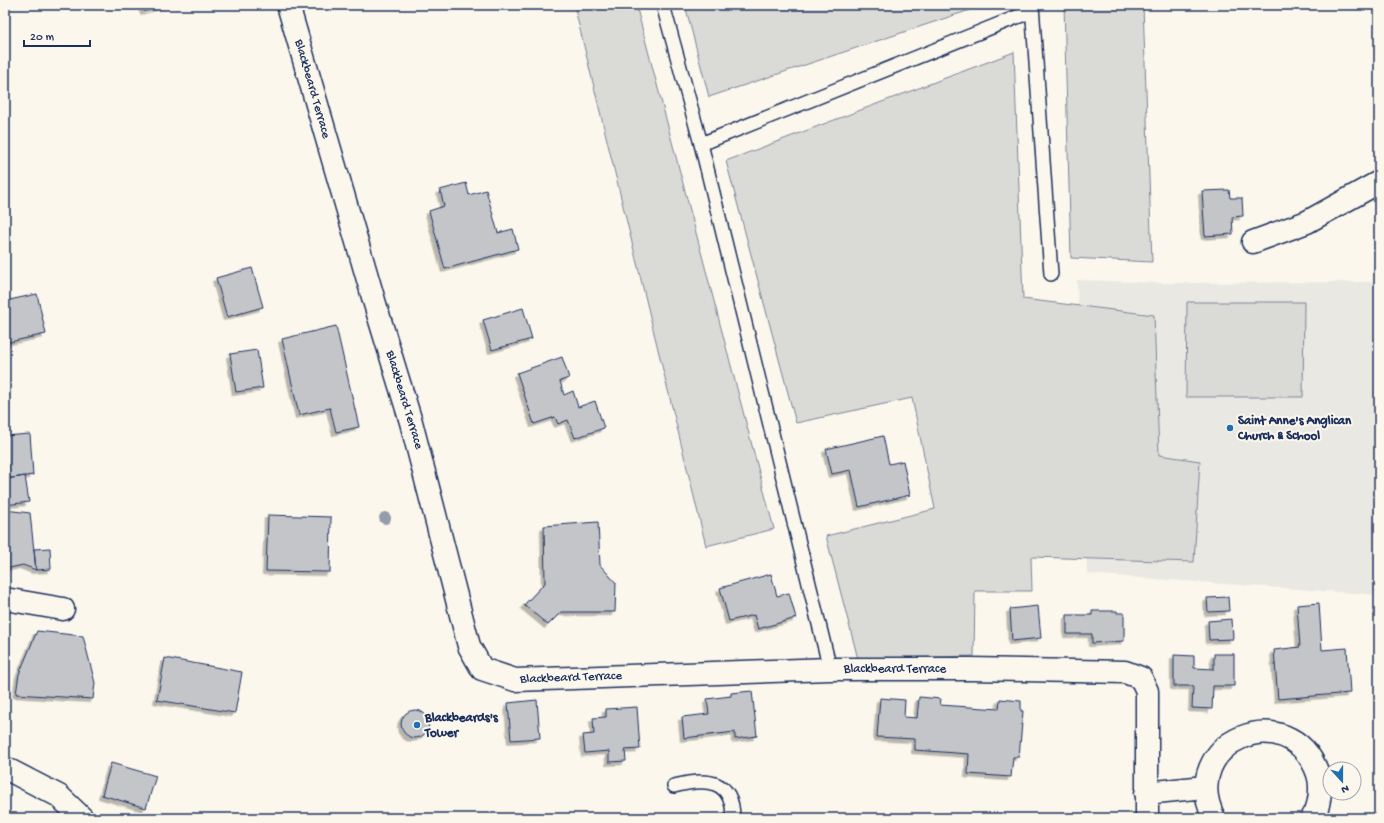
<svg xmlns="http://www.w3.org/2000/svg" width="1384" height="823" viewBox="0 0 1384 823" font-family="'Gochi Hand',sans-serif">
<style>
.built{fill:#eae8e2}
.green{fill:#dadad7;stroke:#7a849a}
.building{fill:#c3c5c9;stroke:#1b2f5e;filter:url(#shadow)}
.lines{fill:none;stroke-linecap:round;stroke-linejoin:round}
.lane-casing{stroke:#1b2f5e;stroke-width:16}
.street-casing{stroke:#1b2f5e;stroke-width:25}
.lane{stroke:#fbf7ec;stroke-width:13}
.street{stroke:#fbf7ec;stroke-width:22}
.tree{fill:#959cab}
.poi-dot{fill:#1f6fb2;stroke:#fbf7ec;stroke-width:1.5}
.labels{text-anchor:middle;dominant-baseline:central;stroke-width:4;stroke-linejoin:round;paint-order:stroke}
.street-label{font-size:13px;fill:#1b2f5e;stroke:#fbf7ec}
.poi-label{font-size:13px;font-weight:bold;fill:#1b2f5e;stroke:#fbf7ec;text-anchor:start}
</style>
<defs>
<filter id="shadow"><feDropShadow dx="-3.5" dy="3.5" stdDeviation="0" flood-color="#0004"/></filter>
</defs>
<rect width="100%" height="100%" fill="#fbf7ec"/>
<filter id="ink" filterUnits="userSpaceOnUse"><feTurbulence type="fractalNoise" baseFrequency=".025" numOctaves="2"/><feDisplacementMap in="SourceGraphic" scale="8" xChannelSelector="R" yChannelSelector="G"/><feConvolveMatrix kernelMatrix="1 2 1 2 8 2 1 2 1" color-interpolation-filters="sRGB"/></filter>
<g filter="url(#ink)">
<!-- built -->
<path class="built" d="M 1077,280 L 1165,283 L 1379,282 L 1379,595 L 1087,574 Z"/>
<!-- green -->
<path class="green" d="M 574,5 L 636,5 L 774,529 L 706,546 Z
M 685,5 L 985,5 L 709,97 Z
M 1064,5 L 1143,5 L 1152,262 L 1071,258 Z
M 1014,52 L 1023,299 L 1154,315 L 1159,455 L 1200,461 L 1194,562 L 1031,557 L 1032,591 L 975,591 L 974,656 L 858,659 L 826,536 L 935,509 L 912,398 L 796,423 L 726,161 Z
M 1187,302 L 1304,302 L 1303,397 L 1186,397 Z"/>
<!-- building -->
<path class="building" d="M 142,5 L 167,5 L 144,11 Z
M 466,183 L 469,195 L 486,190 L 498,233 L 513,229 L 518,249 L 445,269 L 429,211 L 444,206 L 440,190 Z
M 1229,190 L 1230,198 L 1242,198 L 1243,216 L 1232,217 L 1233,234 L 1205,236 L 1202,191 Z
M 252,268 L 263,307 L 227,317 L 216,278 Z
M 37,294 L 46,334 L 5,343 L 5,301 Z
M 523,308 L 532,339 L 492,350 L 483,320 Z
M 336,326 L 359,427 L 336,432 L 330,408 L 299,415 L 282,339 Z
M 257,350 L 263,388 L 236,392 L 230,354 Z
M 562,357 L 569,378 L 560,381 L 564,395 L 573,391 L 578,407 L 595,401 L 604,428 L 575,438 L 568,420 L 558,424 L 555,417 L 534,424 L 517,373 Z
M 30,434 L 33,475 L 5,479 L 5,436 Z
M 883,436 L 889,464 L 903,461 L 910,495 L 859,507 L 851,470 L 832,474 L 826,449 Z
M 25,476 L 29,502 L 5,505 L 5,479 Z
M 5,510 L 30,513 L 36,570 L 23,565 L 5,569 Z
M 268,515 L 331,517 L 330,572 L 266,571 Z
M 598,522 L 600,565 L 616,583 L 615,612 L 561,612 L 548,625 L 524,605 L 545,583 L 544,526 Z
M 50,548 L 51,569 L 36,570 L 34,549 Z
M 771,574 L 777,596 L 789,593 L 796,618 L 758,629 L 754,615 L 729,621 L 720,588 Z
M 1228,597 L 1229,611 L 1208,612 L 1207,598 Z
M 1319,603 L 1322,650 L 1347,648 L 1350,693 L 1278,699 L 1274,650 L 1300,647 L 1297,605 Z
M 1038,606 L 1041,638 L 1012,641 L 1010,609 Z
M 1092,611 L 1117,611 L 1117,613 L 1124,613 L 1124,641 L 1092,643 L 1092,634 L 1067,634 L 1067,615 L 1092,615 Z
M 1232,619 L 1233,639 L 1209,640 L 1208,621 Z
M 37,631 L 83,636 L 95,683 L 93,699 L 16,694 L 19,674 Z
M 1214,654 L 1234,654 L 1234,686 L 1213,686 L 1212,709 L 1192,708 L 1193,686 L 1174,686 L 1174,655 L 1194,656 L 1194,668 L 1214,669 Z
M 165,658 L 242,672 L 235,713 L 157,700 Z
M 752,691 L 757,736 L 735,739 L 735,732 L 684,738 L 682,717 L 709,714 L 707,699 L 731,696 L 731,693 Z
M 919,697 L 941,699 L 940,705 L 999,709 L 1000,699 L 1021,701 L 1021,711 L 1023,711 L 1019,757 L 1013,757 L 1011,777 L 968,774 L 969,754 L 915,750 L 915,739 L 877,737 L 880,698 L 905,700 L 904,717 L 917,718 Z
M 537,700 L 540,738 L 511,740 L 508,703 Z
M 637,707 L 640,749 L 625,750 L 626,761 L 609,762 L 609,751 L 585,753 L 583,735 L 594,734 L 593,718 L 606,717 L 606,709 Z
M401 724a14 14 0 1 1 28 0a14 14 0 1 1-28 0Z
M 111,763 L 156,776 L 146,808 L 102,795 Z"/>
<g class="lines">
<!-- lane casing -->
<g class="lane-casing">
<path id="lane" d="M 663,5 L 701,144 L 830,669
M 1032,5 L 1051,274
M 701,144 L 1032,11
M 674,786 C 705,778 733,778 733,818"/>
</g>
<!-- street casing -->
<g class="street-casing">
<path id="street" d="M 288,5 L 375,304 L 411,422 L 469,646 L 482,669 L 515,680 L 830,669 L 971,669 L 1125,672 L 1141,678 L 1147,691 L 1147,818
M 1253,242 L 1307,222 L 1379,182
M 5,599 L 63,609
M 5,768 L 59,796 L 82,818
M 1146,793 L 1205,787
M 1214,818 C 1176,742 1290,694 1318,774 C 1322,787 1320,807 1312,818"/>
</g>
<!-- lane -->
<use href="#lane" class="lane"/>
<!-- street -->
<use href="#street" class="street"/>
</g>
<!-- trees -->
<circle class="tree" cx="385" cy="518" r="6"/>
</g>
<!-- markers -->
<g class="poi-dot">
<circle cx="1230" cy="428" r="4"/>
<circle cx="417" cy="725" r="4"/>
</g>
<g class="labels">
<!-- street labels -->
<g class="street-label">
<text transform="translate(312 89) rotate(74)">Blackbeard Terrace</text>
<text transform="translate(404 400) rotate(73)">Blackbeard Terrace</text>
<text x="895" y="669">Blackbeard Terrace</text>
<text transform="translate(571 678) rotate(-2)">Blackbeard Terrace</text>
</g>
<!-- poi labels -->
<g class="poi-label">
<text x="1238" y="421">Saint Anne's Anglican<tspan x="1238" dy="15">Church &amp; School</tspan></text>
<text x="425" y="718">Blackbeards's<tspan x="425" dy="15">Tower</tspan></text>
</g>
</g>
<!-- margin -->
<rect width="1384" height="823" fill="none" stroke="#fbf7ec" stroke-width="20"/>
<rect x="10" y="10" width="1364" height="803" fill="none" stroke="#1b2f5e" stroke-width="1.5" filter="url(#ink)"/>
<!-- north arrow -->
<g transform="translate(1342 781) rotate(159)"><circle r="19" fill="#fbf7ec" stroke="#a1a7b3"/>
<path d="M0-3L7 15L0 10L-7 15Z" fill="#1f6fb2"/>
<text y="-6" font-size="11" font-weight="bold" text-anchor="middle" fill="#1b2f5e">N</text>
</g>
<!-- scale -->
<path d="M24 40v6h66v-6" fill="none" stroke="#1b2f5e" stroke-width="2"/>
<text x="30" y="40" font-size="12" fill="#1b2f5e" stroke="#fbf7ec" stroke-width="3" paint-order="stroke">20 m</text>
</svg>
